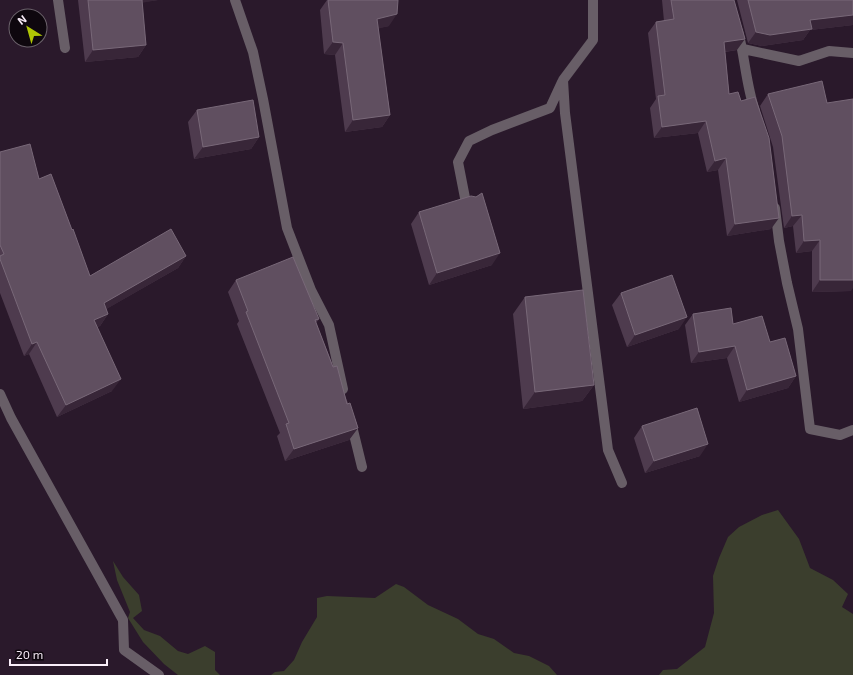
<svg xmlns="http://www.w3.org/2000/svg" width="853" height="675" viewBox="0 0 853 675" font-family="'Exo 2',sans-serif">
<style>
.green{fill:#3b3e2d}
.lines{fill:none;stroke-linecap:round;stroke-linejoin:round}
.street{stroke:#685e67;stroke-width:10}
.wall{fill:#4e3b4e}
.shaded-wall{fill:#382638}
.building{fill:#604f60;stroke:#786878}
</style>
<rect width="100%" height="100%" fill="#2a192b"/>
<!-- green -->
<path class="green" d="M 778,510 L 799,539 L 810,568 L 833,580 L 848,594 L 842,607 L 853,614 L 853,675 L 659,675 L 663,670 L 677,669 L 705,647 L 714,613 L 713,576 L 719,558 L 728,537 L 739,527 L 762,515 Z
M 113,561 L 123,577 L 139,595 L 142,611 L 133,618 L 144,630 L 160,636 L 178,651 L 188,654 L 205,646 L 215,652 L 215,670 L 220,675 L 178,675 L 164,664 L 143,642 L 128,618 L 130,612 L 117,580 Z
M 396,584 L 404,587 L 428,605 L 458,619 L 478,634 L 494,639 L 514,653 L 529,656 L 549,666 L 557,675 L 271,675 L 275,672 L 284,671 L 294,660 L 302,642 L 317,617 L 317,598 L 327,596 L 375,598 Z"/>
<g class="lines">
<!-- street -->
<path class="street" d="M 58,0 L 65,48
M 235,0 L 253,52 L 263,99 L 287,228 L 311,290 L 329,325 L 343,389
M 593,0 L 593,40 L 563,80 L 565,113 L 608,450 L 622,483
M 738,31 C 745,57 746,85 755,111
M 743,49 L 799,61 L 829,51 L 853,53
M 466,203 L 458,162 L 469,141 L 492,130 L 550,108 L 562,82
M 775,208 L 779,241 L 787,283 L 798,329 L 810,429 L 840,435 L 853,430
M 0,394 L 11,418 L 123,620 L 124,650 L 159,675
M 351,422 L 362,467"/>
</g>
<!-- wall -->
<path class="wall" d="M 78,0 L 158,0 L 142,2 L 146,45 L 138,57 L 85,62 Z
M 327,0 L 389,26 L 378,28 L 390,115 L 382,127 L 345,132 L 335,55 L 324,54 L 320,10 Z
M 662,0 L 734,0 L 737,50 L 725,52 L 729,94 L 771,229 L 727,236 L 718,170 L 707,172 L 698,133 L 654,138 L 650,108 L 656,99 L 648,33 L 656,22 L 664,21 Z
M 737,0 L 853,0 L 853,25 L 810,30 L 803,40 L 762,46 L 748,43 Z
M 768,94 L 827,103 L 851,291 L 812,292 L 812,251 L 796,253 L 793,226 L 784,228 L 773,147 L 760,106 Z
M 197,110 L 259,137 L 251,149 L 194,159 L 188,122 Z
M 0,152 L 39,179 L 90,276 L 186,256 L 178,268 L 106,309 L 108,314 L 100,326 L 97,327 L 112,391 L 57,417 L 29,354 L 24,356 L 0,293 Z
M 419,212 L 492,265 L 429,285 L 411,224 Z
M 236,280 L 319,319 L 316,323 L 358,428 L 349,440 L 285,461 L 277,436 L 280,433 L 237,324 L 239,321 L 228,292 Z
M 621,293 L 679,329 L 627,347 L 612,305 Z
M 525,297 L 594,385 L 582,401 L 523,409 L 513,314 Z
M 693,314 L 733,324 L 770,342 L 796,376 L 788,388 L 739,402 L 727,358 L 691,363 L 685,325 Z
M 642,426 L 700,456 L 645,473 L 634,438 Z"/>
<!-- shaded-wall -->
<path class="shaded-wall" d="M 143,0 L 158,0 L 141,3 Z
M 397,14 L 389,26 L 369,31 L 377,19 Z
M 853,15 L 853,25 L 810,30 L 803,40 L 762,46 L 748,43 L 756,32 L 810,20 Z
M 745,39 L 737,50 L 716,53 L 724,42 Z
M 333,42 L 343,43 L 335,55 L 324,54 Z
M 146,45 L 138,57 L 85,62 L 93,50 Z
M 390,115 L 382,127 L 345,132 L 353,120 Z
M 706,121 L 698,133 L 654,138 L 662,127 Z
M 259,137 L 251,149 L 194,159 L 203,147 Z
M 726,158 L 718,170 L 707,172 L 715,161 Z
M 802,215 L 793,226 L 784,228 L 792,216 Z
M 779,218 L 771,229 L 727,236 L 735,224 Z
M 820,240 L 812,251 L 796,253 L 804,241 Z
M 500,253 L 492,265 L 429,285 L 437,273 Z
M 186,256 L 178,268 L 96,315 L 104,303 Z
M 820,280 L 853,280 L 853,288 L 851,291 L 812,292 Z
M 108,314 L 100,326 L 85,332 L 94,320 Z
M 687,317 L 679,329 L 627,347 L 635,335 Z
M 37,342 L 29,354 L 24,356 L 32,344 Z
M 735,346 L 727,358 L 691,363 L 699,352 Z
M 796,376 L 788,388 L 739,402 L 747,390 Z
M 121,379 L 112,391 L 57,417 L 66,405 Z
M 594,385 L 582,401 L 523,409 L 535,392 Z
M 358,428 L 349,440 L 285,461 L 294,449 Z
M 708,444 L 700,456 L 645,473 L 654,461 Z"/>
<!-- building -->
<path class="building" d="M 88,0 L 142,0 L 146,45 L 93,50 Z
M 328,0 L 398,0 L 397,14 L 377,19 L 390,115 L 353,120 L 343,43 L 333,42 Z
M 671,0 L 734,0 L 745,39 L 724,42 L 729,94 L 738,92 L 741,101 L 755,97 L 769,138 L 779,218 L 735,224 L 726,158 L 715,161 L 706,121 L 662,127 L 658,96 L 665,95 L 656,22 L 674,19 Z
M 748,0 L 853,0 L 853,15 L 810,20 L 812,29 L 770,35 L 756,32 Z
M 822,81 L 827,103 L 853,99 L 853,280 L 820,280 L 820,240 L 804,241 L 802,215 L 792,216 L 782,136 L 768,94 Z
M 253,100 L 259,137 L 203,147 L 197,110 Z
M 30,144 L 39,179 L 51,174 L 72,230 L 73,229 L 90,276 L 171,229 L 186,256 L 104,303 L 108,314 L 94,320 L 121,379 L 66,405 L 37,342 L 32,344 L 0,259 L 0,256 L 4,254 L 0,245 L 0,152 Z
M 482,193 L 500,253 L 437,273 L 419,212 L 471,196 L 476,197 Z
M 293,257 L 319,319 L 315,320 L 333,367 L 337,366 L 347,404 L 350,403 L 358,428 L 294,449 L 286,424 L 289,423 L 246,312 L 248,311 L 236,280 Z
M 672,275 L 687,317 L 635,335 L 621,293 Z
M 583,290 L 594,385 L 535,392 L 525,297 Z
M 731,308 L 733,324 L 762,316 L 770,342 L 785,338 L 796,376 L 747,390 L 735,346 L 699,352 L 693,314 Z
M 697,408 L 708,444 L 654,461 L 642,426 Z"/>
<!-- north arrow -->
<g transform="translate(28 28) rotate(323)"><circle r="19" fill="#0e070e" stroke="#6c636c"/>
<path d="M0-3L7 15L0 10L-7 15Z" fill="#afc505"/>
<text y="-6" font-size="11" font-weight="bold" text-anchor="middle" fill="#faeefa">N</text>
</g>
<!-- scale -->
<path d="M10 659v6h97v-6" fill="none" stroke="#faeefa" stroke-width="2"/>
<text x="16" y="659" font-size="12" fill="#faeefa" stroke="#0e070e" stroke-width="3" paint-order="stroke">20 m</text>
</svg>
